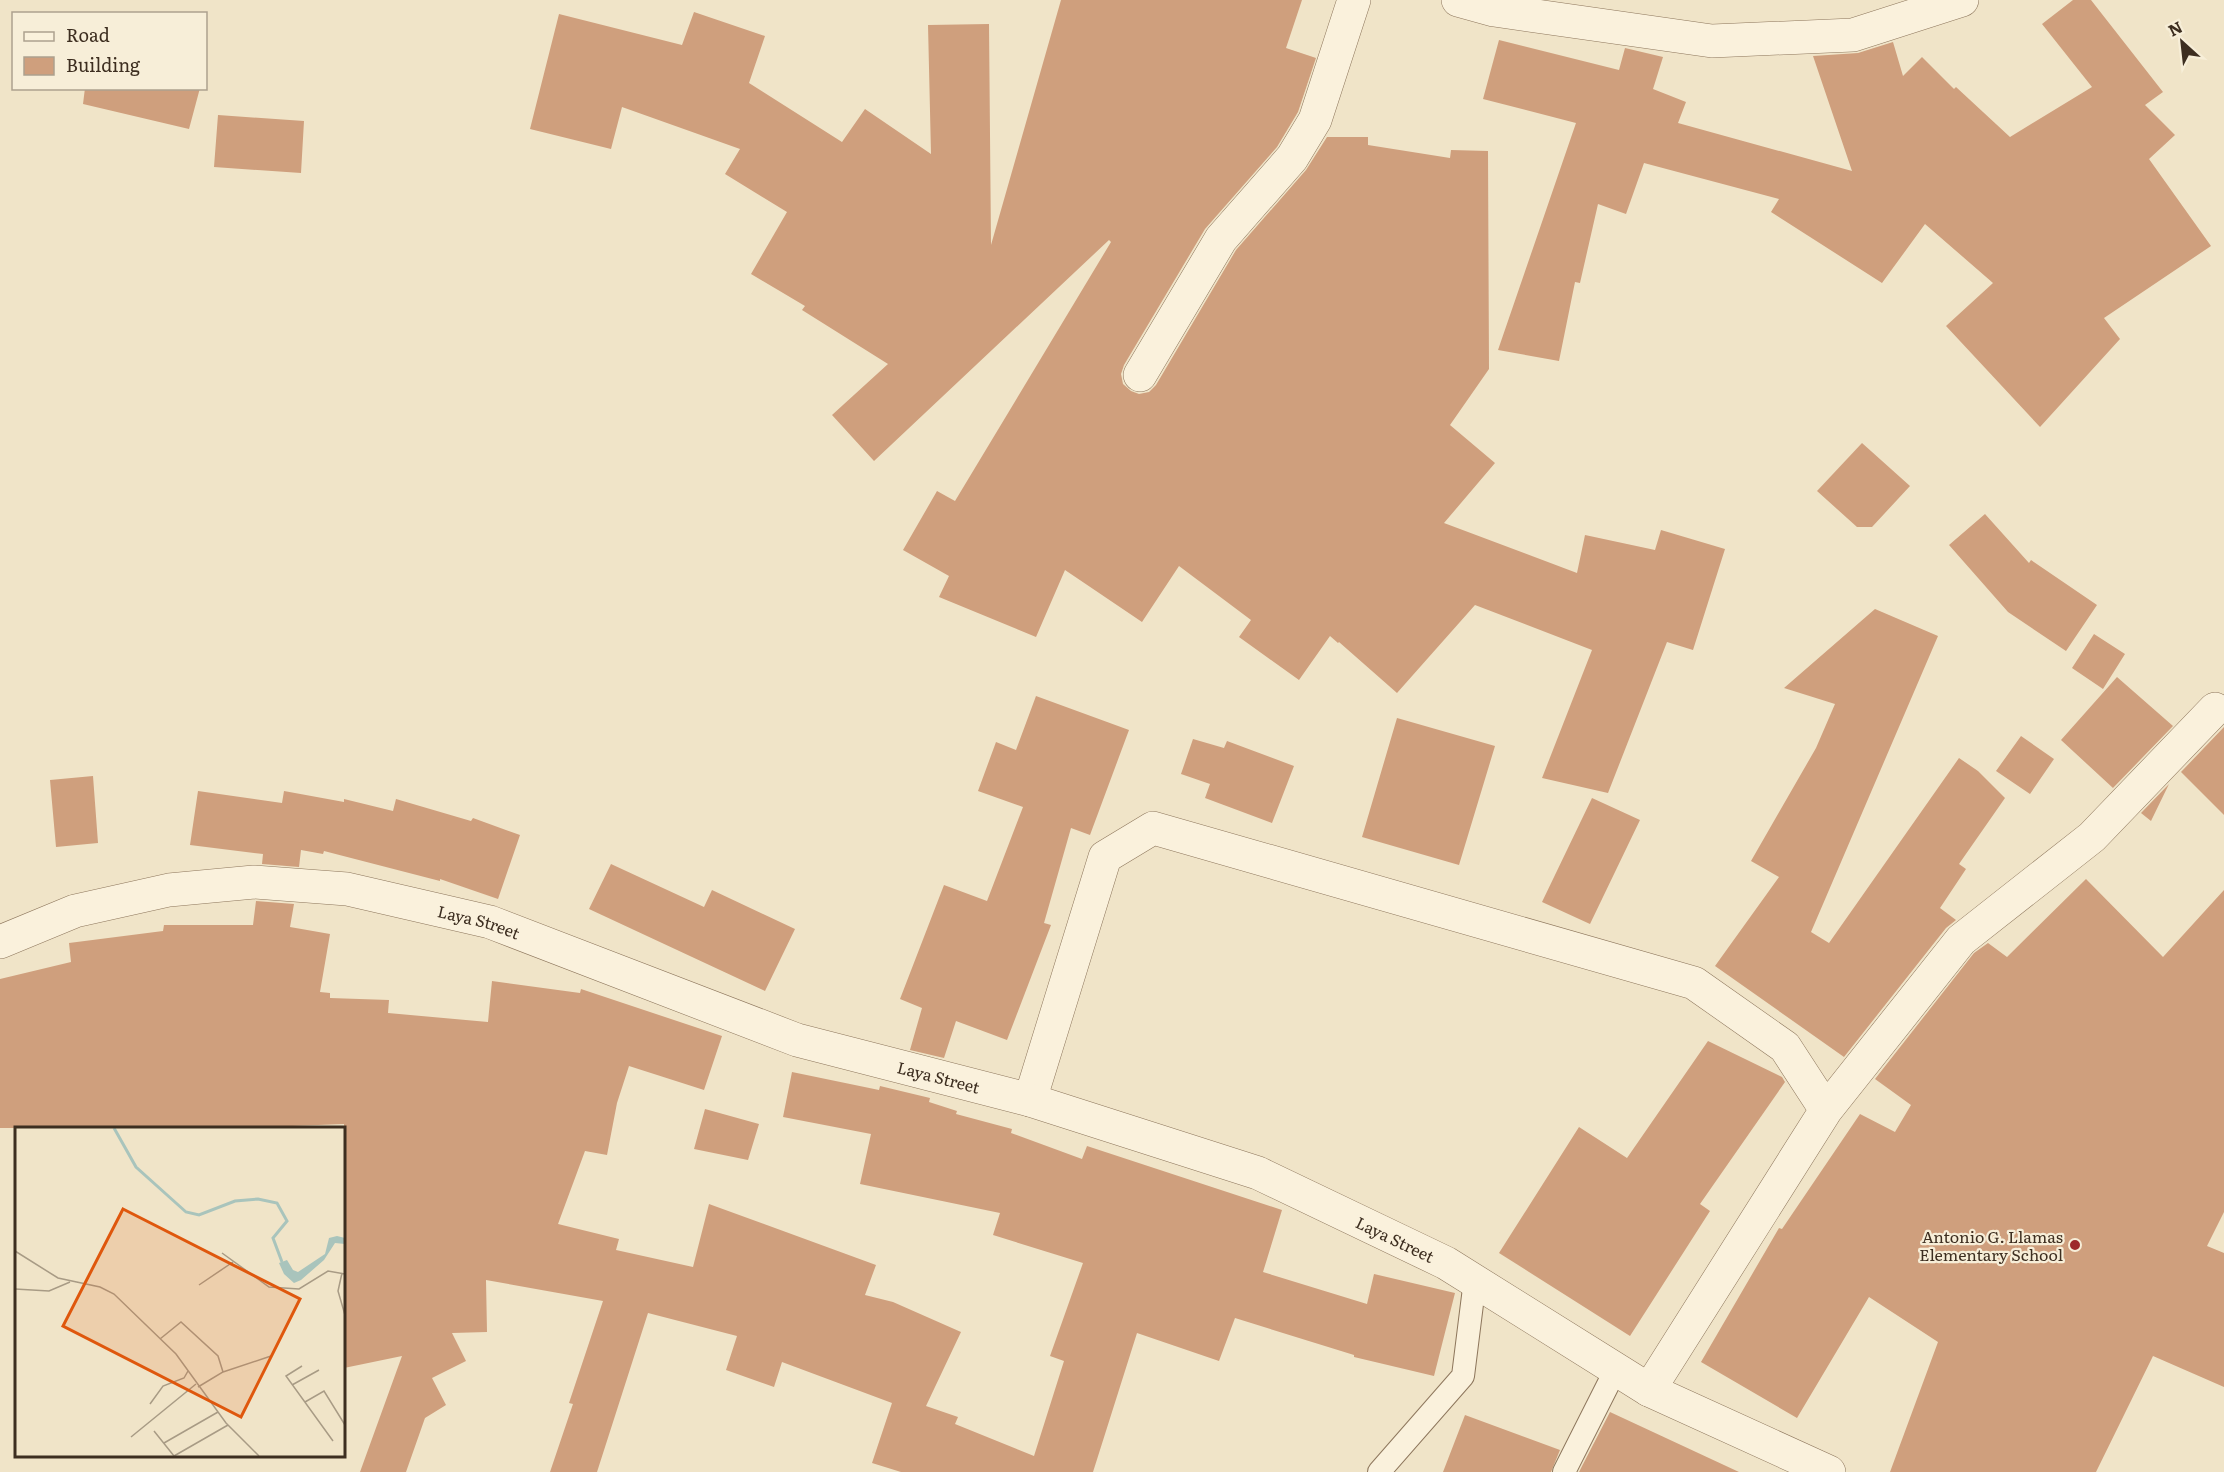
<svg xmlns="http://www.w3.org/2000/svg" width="2224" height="1472" viewBox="0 0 2224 1472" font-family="Literata,serif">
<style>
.building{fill:#cf9f7d}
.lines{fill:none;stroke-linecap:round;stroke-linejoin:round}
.service-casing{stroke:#8d765c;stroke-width:24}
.minor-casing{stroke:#8d765c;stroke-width:34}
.tertiary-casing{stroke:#8d765c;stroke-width:34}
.service{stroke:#faf1dc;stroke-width:22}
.minor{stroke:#faf1dc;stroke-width:33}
.tertiary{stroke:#faf1dc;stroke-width:33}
.poi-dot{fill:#9e2a2b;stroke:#f7eed8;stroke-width:2}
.labels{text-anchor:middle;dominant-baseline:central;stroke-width:4.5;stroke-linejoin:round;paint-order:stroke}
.street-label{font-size:16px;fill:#3d2e20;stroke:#f7eed8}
.poi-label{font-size:16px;fill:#3d2e20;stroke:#f7eed8;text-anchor:end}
.inset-river{fill:none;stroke:#a9c4bc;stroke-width:3}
.inset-road{fill:none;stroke:#a89b85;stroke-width:1.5}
.view{fill:#df570d;fill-opacity:0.15;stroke:#df570d;stroke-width:3}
.inset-edge{fill:none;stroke:#3d2e20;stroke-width:3}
</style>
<rect width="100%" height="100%" fill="#f0e4c8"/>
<!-- building -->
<path class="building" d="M 1061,0 L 1302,0 L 1286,48 L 1316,58 L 1298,112 L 1277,147 L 1205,229 L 1124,365 L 1121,374 L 1123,384 L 1131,391 L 1139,394 L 1149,392 L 1156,385 L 1236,250 L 1306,170 L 1327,137 L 1368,137 L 1368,145 L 1450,158 L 1451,150 L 1488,151 L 1489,369 L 1450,425 L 1495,463 L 1444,523 L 1577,573 L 1585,535 L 1655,550 L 1661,530 L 1725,549 L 1693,650 L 1667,642 L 1608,793 L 1542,778 L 1592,650 L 1475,605 L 1397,693 L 1339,642 L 1338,643 L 1330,636 L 1299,680 L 1239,637 L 1251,620 L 1179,566 L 1142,622 L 1065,570 L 1036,637 L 939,597 L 949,576 L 903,550 L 937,491 L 955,501 L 1111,242 L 1109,240 L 874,461 L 832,415 L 888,364 L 802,310 L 805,306 L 751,274 L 787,212 L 725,174 L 740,149 L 622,107 L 611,149 L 530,129 L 559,14 L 682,45 L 694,12 L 765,36 L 749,83 L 842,142 L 865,109 L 931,154 L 928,25 L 989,24 L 991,245 Z
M 2073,0 L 2091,0 L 2163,92 L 2145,105 L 2175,135 L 2149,159 L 2211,246 L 2104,318 L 2120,339 L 2040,427 L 1946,326 L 1993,283 L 1925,224 L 1882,283 L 1771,212 L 1779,199 L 1644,163 L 1626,214 L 1598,204 L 1580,283 L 1575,282 L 1559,361 L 1498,350 L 1576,123 L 1483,99 L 1499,40 L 1619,70 L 1625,48 L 1663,57 L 1653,89 L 1686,102 L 1678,123 L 1852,171 L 1813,56 L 1858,53 L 1893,42 L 1903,76 L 1922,57 L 1954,89 L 1956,87 L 2010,137 L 2092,87 L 2042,24 Z
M 85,88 L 200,88 L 189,129 L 83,104 Z
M 218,115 L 304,121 L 301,173 L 214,167 Z
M 1862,443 L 1910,486 L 1872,527 L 1857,527 L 1817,491 Z
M 1985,514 L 2029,563 L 2031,560 L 2097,605 L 2066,651 L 2008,612 L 1949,545 Z
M 1875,609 L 1938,636 L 1811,932 L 1829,943 L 1959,758 L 1978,771 L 2005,798 L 1959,864 L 1966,869 L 1940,908 L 1956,920 L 1946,928 L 1844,1057 L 1715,966 L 1779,877 L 1751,861 L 1816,748 L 1835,704 L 1784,688 Z
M 2094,634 L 2125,654 L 2103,689 L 2072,668 Z
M 2117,677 L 2173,726 L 2113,788 L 2061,740 Z
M 1036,696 L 1129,730 L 1090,835 L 1071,828 L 1044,923 L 1051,925 L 1007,1040 L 956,1021 L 944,1058 L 910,1050 L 922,1008 L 900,999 L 944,885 L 987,901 L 1023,807 L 978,791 L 996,742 L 1016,750 Z
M 1397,718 L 1495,746 L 1459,865 L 1362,837 Z
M 2224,727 L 2224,815 L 2181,772 Z
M 2021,736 L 2054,759 L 2030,794 L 1996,771 Z
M 1193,739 L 1224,748 L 1227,741 L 1294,766 L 1272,823 L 1205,798 L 1210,784 L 1181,774 Z
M 93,776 L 98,843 L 56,847 L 50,780 Z
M 2169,784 L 2151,821 L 2141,813 Z
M 198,791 L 282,803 L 284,791 L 344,802 L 344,799 L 393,811 L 396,799 L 471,821 L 473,818 L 520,835 L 498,899 L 440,879 L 440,881 L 324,851 L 323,854 L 301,850 L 299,867 L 262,864 L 263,854 L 190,845 Z
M 1592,798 L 1640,820 L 1590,924 L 1542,902 Z
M 611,864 L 704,907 L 712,890 L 795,929 L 765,991 L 589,909 Z
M 2086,879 L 2163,957 L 2224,890 L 2224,1212 L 2207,1246 L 2224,1253 L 2224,1387 L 2153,1356 L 2096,1472 L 1890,1472 L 1938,1342 L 1869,1297 L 1797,1418 L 1701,1362 L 1779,1228 L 1782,1229 L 1860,1114 L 1895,1132 L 1911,1105 L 1875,1079 L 1974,953 L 1988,943 L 2007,957 Z
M 256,901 L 294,904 L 290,927 L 330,934 L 320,992 L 330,993 L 330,998 L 389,1000 L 388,1013 L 488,1022 L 492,981 L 580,993 L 581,989 L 722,1036 L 704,1090 L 629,1066 L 617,1103 L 607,1155 L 585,1151 L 558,1224 L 619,1239 L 616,1250 L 693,1267 L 709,1204 L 876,1265 L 865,1295 L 893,1302 L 961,1332 L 926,1406 L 958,1417 L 955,1424 L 1034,1456 L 1064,1361 L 1050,1356 L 1083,1263 L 993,1235 L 1000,1213 L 860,1184 L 871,1134 L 783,1117 L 792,1072 L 879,1090 L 880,1086 L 930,1098 L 929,1102 L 957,1111 L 956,1114 L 1012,1129 L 1011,1133 L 1082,1159 L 1087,1146 L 1282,1210 L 1263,1272 L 1367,1304 L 1374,1274 L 1455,1293 L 1434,1376 L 1354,1357 L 1354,1355 L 1235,1318 L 1219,1361 L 1137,1333 L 1093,1472 L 901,1472 L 872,1463 L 892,1403 L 782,1362 L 774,1387 L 726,1370 L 737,1336 L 648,1313 L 597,1472 L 550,1472 L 573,1404 L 569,1403 L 603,1301 L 486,1280 L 487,1332 L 452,1333 L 466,1361 L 432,1378 L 446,1405 L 425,1418 L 406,1472 L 360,1472 L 402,1356 L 344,1368 L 344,1124 L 241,1128 L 0,1128 L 0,979 L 71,962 L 69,943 L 163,931 L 164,925 L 253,925 Z
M 1708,1041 L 1782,1077 L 1785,1082 L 1700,1204 L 1710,1211 L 1630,1336 L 1499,1253 L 1579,1127 L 1627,1158 Z
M 705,1109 L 759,1124 L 748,1160 L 694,1149 Z
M 1610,1412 L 1739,1472 L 1579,1472 Z
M 1465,1415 L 1560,1450 L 1551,1472 L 1443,1472 Z"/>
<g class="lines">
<!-- service casing -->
<g class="service-casing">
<path id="service" d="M 1379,1472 L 1463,1376 L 1475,1280
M 1564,1472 L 1616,1369"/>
</g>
<!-- minor casing -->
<g class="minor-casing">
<path id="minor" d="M 1458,0 L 1494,10 L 1712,41 L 1853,35 L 1962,0
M 1140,375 L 1221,239 L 1292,158 L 1315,120 L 1354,0
M 1030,1100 L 1105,857 L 1153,828 L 1694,983 L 1785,1047 L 1826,1110 L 1649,1390
M 1826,1110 L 1961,940 L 2092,837 L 2215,709"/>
</g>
<!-- tertiary casing -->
<g class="tertiary-casing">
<g id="tertiary">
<path id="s1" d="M 0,942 L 75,911 L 169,890 L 254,882 L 347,889 L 490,922 L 797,1040 L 1030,1100 L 1258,1173 L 1446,1263 L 1649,1390 L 1829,1472"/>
</g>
</g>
<!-- service -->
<use href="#service" class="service"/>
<!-- minor -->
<use href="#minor" class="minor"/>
<!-- tertiary -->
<use href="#tertiary" class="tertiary"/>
</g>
<!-- markers -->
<circle class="poi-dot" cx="2075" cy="1245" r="6"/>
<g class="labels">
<!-- street labels -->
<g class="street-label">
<text stroke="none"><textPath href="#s1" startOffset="492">Laya Street</textPath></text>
<text stroke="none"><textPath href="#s1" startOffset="978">Laya Street</textPath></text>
<text stroke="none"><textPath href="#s1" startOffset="1464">Laya Street</textPath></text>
</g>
<!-- poi labels -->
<g class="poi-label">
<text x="2063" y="1236">Antonio G. Llamas<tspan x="2063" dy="18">Elementary School</tspan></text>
</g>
</g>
<!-- overview -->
<g transform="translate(15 1127)">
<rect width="330" height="330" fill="#f0e4c8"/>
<path d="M 322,109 L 330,111 L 330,117 L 320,116 L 309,133 L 286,153 L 279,156 L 269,147 L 264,136 L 272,133 L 278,143 L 283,145 L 310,127 L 314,111 Z" fill="#a9c4bc"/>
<path class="inset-river" d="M 99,1 L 121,40 L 171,85 L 184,88 L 220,74 L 243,72 L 262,76 L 272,94 L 258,111 L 267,135"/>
<path class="inset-road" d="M 0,124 L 43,151 L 85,160 L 99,167 L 161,227 L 211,296 L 244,329M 207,126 L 254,160 L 284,162 L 313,144 L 330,147M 327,146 L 323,164 L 330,188M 184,158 L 218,135M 0,162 L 34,164 L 55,155M 145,212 L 166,195 L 203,229 L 208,245 L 183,260M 287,239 L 271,249 L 318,314M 208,245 L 256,229M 277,258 L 304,243M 290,275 L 309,264 L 330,298M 135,277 L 148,259 L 169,251 L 173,244M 139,304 L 159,329M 116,310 L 181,257M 149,316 L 203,285M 159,329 L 213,298"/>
<path class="view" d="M 108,82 L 285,172 L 226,290 L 48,199 Z"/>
<rect width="330" height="330" class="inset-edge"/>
</g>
<!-- legend -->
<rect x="12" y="12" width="195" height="78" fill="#f7eed8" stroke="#ada18e" stroke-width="1.5"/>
<rect x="24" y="32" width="30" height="9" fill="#faf1dc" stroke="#ada18e" stroke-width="1.5"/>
<text x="66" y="42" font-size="18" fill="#3d2e20">Road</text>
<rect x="24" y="57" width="30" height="18" fill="#cf9f7d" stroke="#ada18e" stroke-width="1.5"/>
<text x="66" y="72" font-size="18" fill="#3d2e20">Building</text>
<!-- north arrow -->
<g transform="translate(2182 42) rotate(333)" stroke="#f7eed8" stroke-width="4.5" paint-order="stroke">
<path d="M0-4.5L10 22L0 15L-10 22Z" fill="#3d2e20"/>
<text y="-9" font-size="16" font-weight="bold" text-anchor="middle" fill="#3d2e20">N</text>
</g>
</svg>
